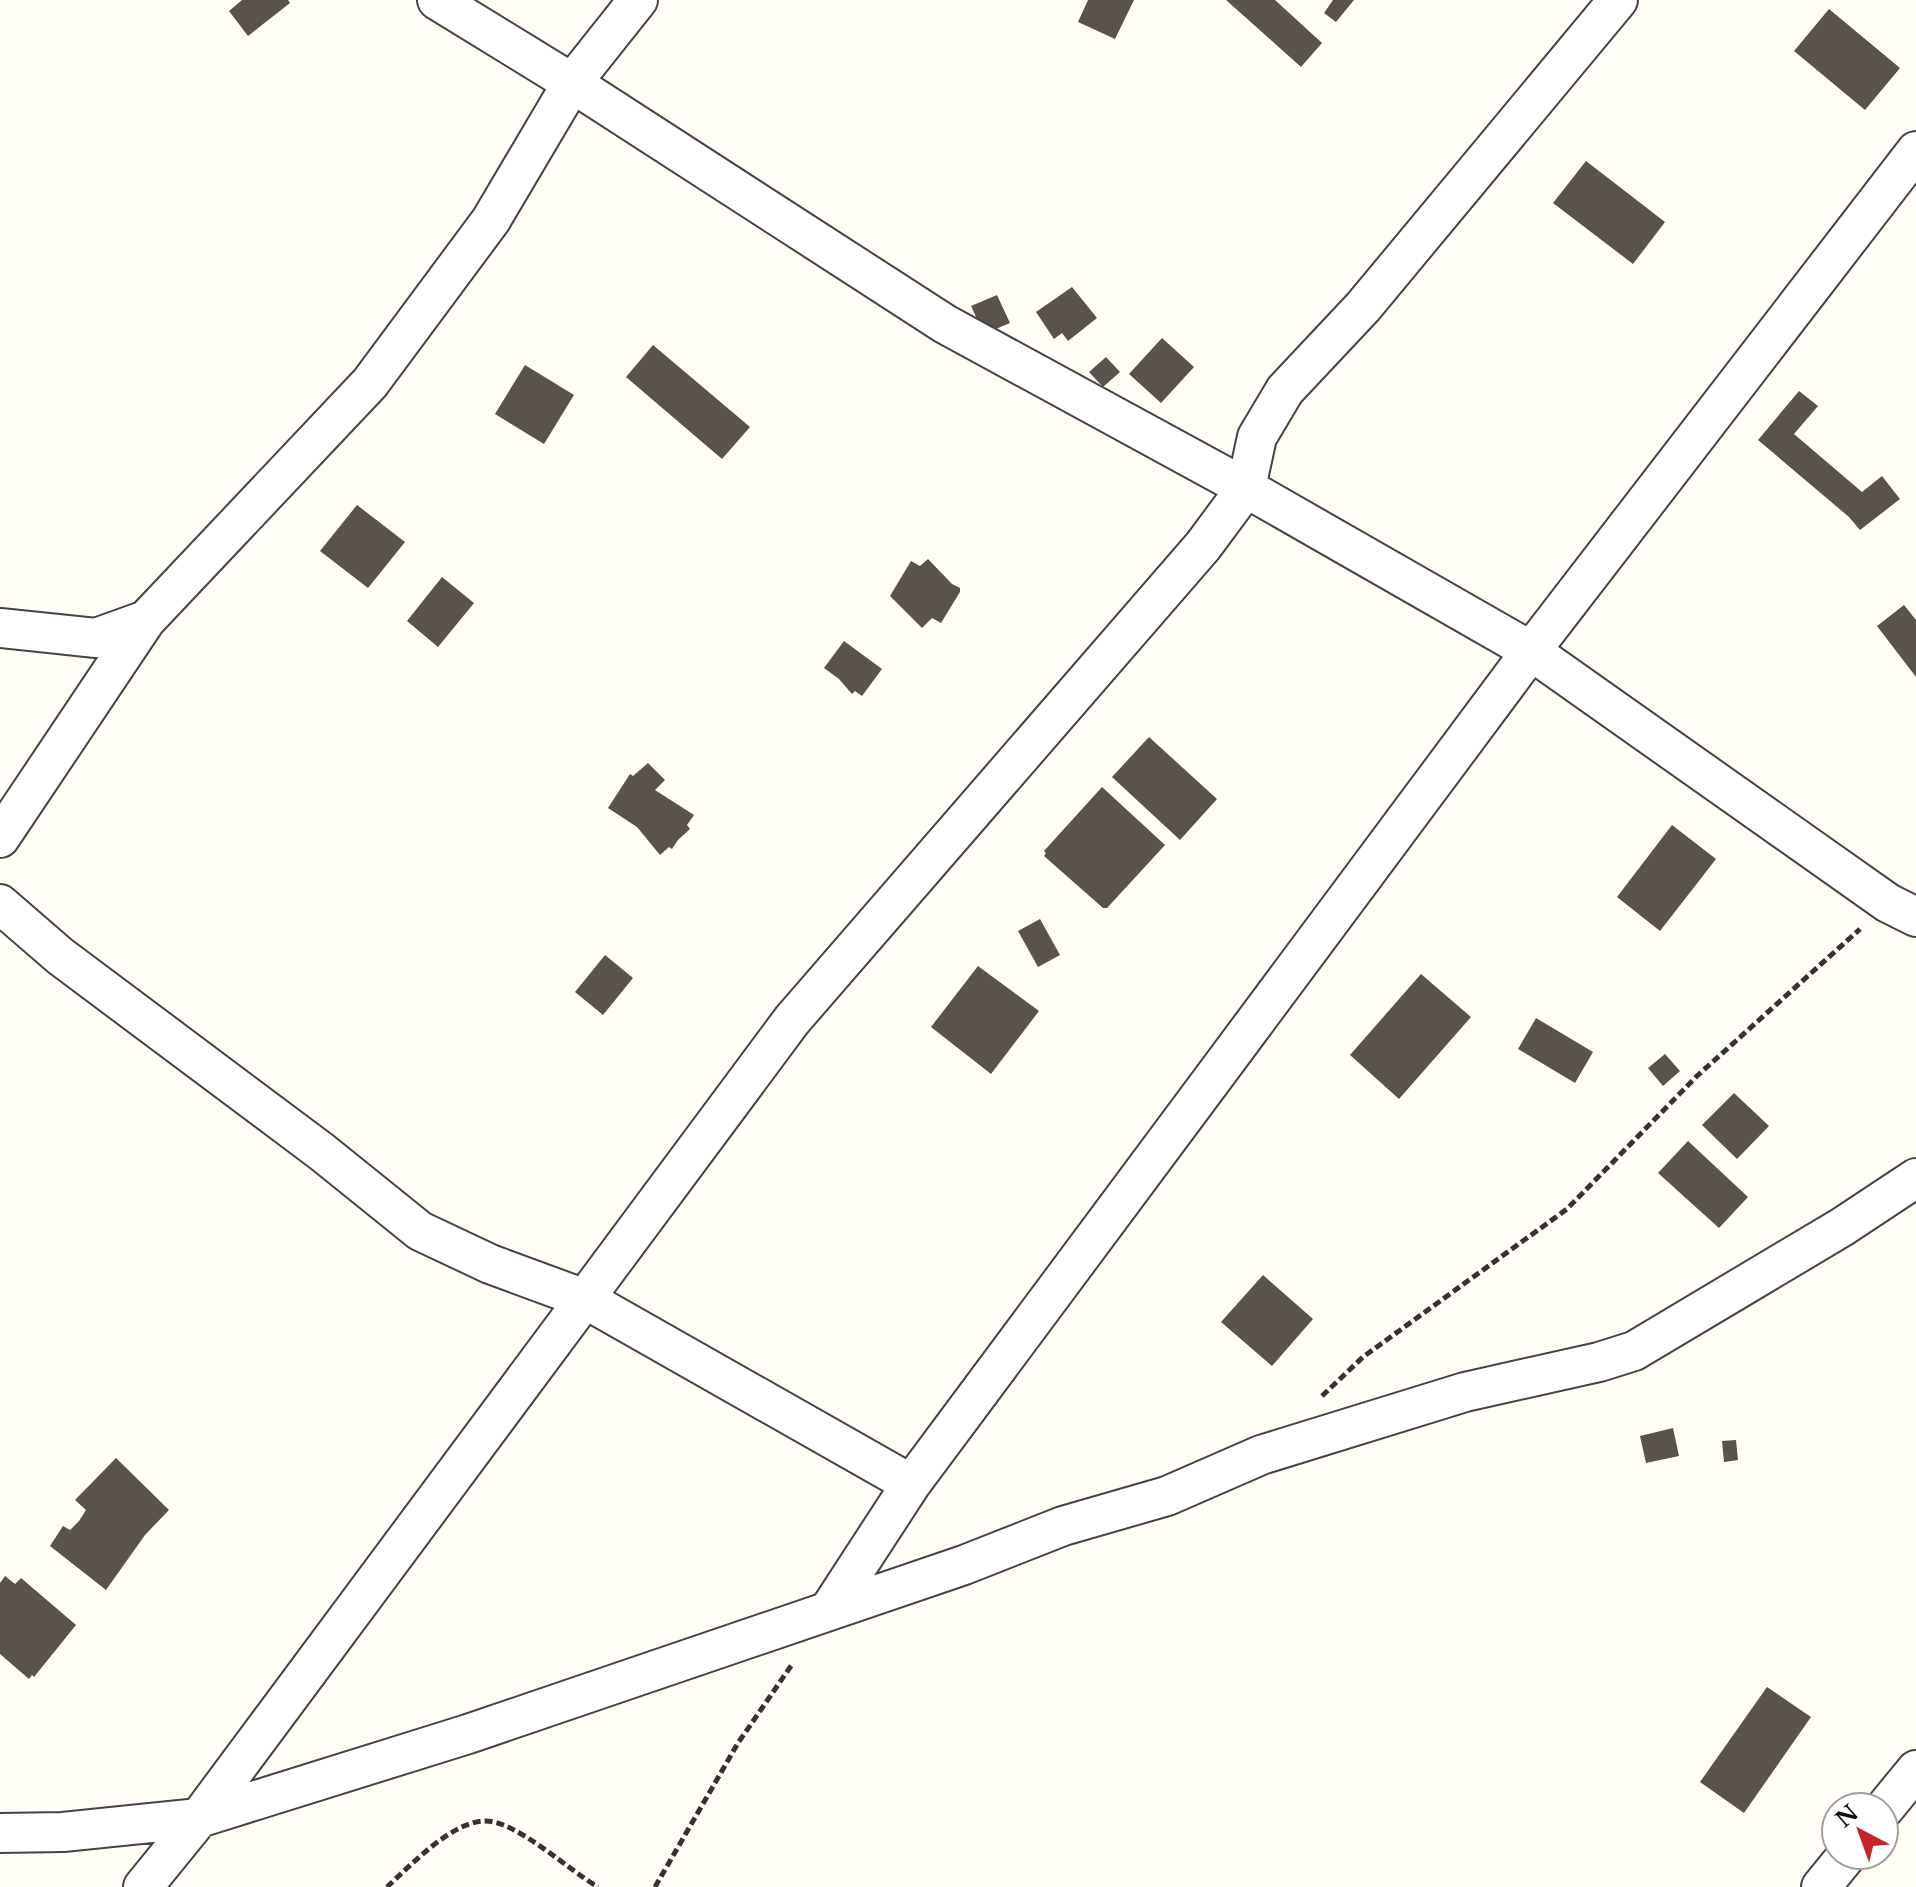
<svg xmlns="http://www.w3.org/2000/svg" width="1916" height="1887" viewBox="0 0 1916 1887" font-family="'Libre Baskerville',serif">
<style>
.building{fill:#5a524d}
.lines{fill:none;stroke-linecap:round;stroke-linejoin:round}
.street-casing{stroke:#444;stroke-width:42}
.path{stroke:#333;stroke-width:5;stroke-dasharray:8 4;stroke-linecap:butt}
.street{stroke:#fff;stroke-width:38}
</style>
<rect width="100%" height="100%" fill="#fffdf5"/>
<!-- building -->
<path class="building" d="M 242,0 L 288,0 L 290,3 L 248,36 L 229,11 Z
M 1088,0 L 1134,0 L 1115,39 L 1078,22 Z
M 1226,0 L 1275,0 L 1322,43 L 1301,67 Z
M 1333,0 L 1354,0 L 1336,22 L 1324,13 Z
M 1829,9 L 1900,68 L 1865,110 L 1794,51 Z
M 1586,161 L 1665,222 L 1633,264 L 1553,203 Z
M 1072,287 L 1097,318 L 1068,341 L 1062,333 L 1054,339 L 1036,312 Z
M 997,295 L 1010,323 L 984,334 L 971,306 Z
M 1162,338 L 1194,367 L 1161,403 L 1129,374 Z
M 653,345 L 750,427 L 722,459 L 626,377 Z
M 1106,357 L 1120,372 L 1103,387 L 1089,372 Z
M 525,365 L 574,395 L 544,444 L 495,414 Z
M 1799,391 L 1818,406 L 1794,434 L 1862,492 L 1882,476 L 1900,499 L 1860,530 L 1849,517 L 1758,440 Z
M 357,505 L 405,542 L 368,588 L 320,551 Z
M 928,559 L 952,584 L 960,588 L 960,592 L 941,623 L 932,618 L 922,628 L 890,596 L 911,561 L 920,566 Z
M 442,577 L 474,603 L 438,647 L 407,621 Z
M 1904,605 L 1916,620 L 1916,677 L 1877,626 Z
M 844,641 L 882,669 L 862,696 L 855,691 L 852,694 L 839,679 L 824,668 Z
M 1149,737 L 1217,799 L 1180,840 L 1112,777 Z
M 648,763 L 665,780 L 655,790 L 694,815 L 687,825 L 690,829 L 678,840 L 672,849 L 669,847 L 660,855 L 637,827 L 608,808 L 630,774 L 633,776 Z
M 1102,787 L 1165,845 L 1107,908 L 1103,908 L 1044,856 L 1046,853 L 1044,851 Z
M 1672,825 L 1716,859 L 1660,931 L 1617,897 Z
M 1040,919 L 1060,955 L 1038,967 L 1018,931 Z
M 605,955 L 633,978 L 603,1015 L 575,992 Z
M 978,966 L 1039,1011 L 991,1074 L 931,1027 Z
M 1421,974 L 1471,1017 L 1399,1099 L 1350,1055 Z
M 1536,1018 L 1593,1052 L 1575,1083 L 1518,1049 Z
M 1665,1054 L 1680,1071 L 1663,1086 L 1648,1068 Z
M 1734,1093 L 1769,1126 L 1737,1159 L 1702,1125 Z
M 1688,1141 L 1748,1197 L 1719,1228 L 1658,1173 Z
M 1263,1275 L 1313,1319 L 1272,1366 L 1221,1322 Z
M 1673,1428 L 1679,1456 L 1646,1463 L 1640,1436 Z
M 1736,1440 L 1738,1460 L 1724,1462 L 1722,1441 Z
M 116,1458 L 169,1510 L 145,1535 L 106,1590 L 50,1546 L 63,1526 L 70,1530 L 79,1521 L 86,1510 L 75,1500 Z
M 5,1576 L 15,1584 L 21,1578 L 76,1625 L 34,1677 L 32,1675 L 29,1679 L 0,1654 L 0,1583 Z
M 1767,1687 L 1811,1717 L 1744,1813 L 1700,1782 Z"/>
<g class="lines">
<!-- street casing -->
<g class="street-casing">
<path id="street" d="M 437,0 L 572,83 L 945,324 L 1246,488 L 1531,651 L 1888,903 L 1916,917
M 0,628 L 96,638 L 146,620
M 0,838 L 146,620 L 370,383 L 491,220 L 572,83 L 638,0
M 0,904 L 60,956 L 322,1152 L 420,1231 L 490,1264 L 585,1299 L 911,1484
M 829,1610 L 911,1484 L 1531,651 L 1916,151
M 1884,1809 L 1916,1770
M 0,1833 L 63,1832 L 199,1818 L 468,1734 L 964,1565 L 1063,1526 L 1167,1496 L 1261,1455 L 1465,1392 L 1599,1362 L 1634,1351 L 1842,1227 L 1916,1178
M 143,1887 L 199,1818 L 792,1020 L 1203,546 L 1246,488 L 1257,437 L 1285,390 L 1363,307 L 1618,0
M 1821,1887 L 1847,1855"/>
</g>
<!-- path -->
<path class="path" d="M 1322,1396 L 1363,1357 L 1567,1209 L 1697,1076 L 1860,929
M 387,1887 C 410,1866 452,1821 485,1821 C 515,1820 570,1871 598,1887
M 655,1887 L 738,1743 L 793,1663"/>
<!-- street -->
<use href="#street" class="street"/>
</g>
<!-- north arrow -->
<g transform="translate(1860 1831) rotate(319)"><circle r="38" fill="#ffffff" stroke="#a0a0a0" stroke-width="2"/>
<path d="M0-6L14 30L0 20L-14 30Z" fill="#c4262e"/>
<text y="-12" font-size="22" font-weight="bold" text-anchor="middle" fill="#111111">N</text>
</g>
</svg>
